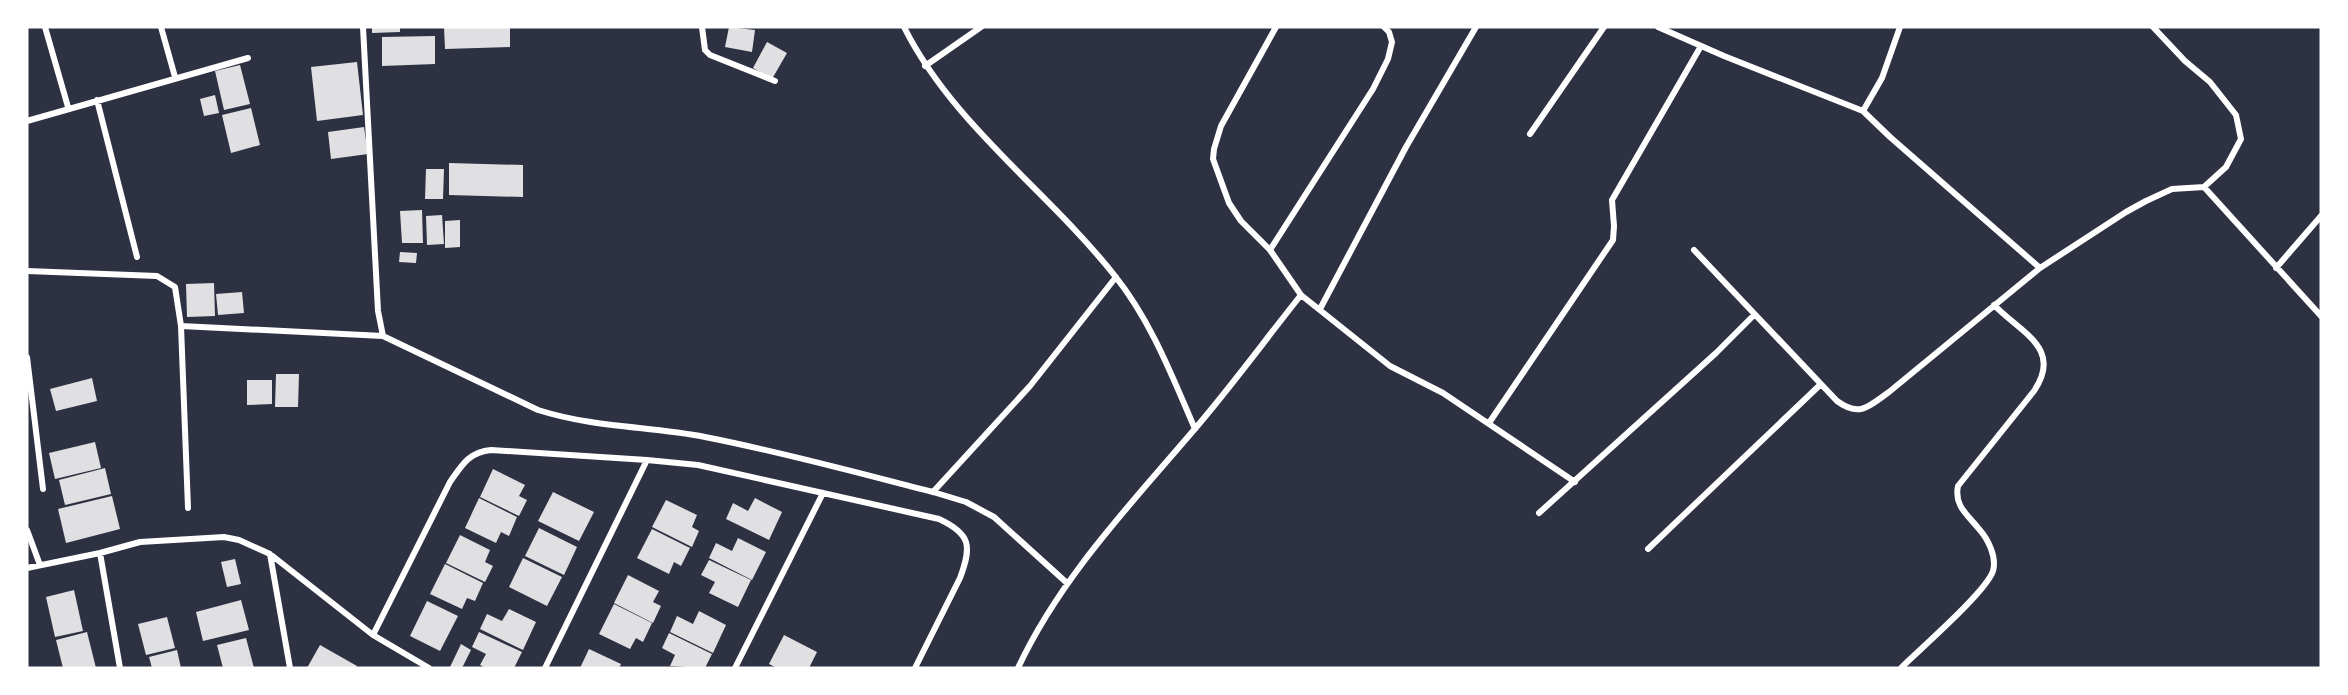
<svg xmlns="http://www.w3.org/2000/svg" width="2348" height="695" viewBox="0 0 2348 695" font-family="'Sofia Sans Condensed',sans-serif">
<style>
.building{fill:#e0e0e3}
.lines{fill:none;stroke-linecap:round;stroke-linejoin:round}
.minor{stroke:#fff;stroke-width:6}
</style>
<rect width="100%" height="100%" fill="#2d3142"/>
<!-- building -->
<path class="building" d="M 372,27 L 400,27 L 400,32 L 372,33 Z
M 444,27 L 510,27 L 510,47 L 445,49 Z
M 729,27 L 755,30 L 752,52 L 725,47 Z
M 435,36 L 435,64 L 382,66 L 382,37 Z
M 767,42 L 787,53 L 772,79 L 753,68 Z
M 357,62 L 363,115 L 317,121 L 311,67 Z
M 240,65 L 250,104 L 224,110 L 215,71 Z
M 215,95 L 219,113 L 204,116 L 200,99 Z
M 251,108 L 260,145 L 231,153 L 222,115 Z
M 364,127 L 368,154 L 331,159 L 328,132 Z
M 449,163 L 523,165 L 523,197 L 449,195 Z
M 426,169 L 444,169 L 443,199 L 425,199 Z
M 422,210 L 423,243 L 402,243 L 400,211 Z
M 442,215 L 444,244 L 427,245 L 426,216 Z
M 460,220 L 460,247 L 445,248 L 445,221 Z
M 400,252 L 417,253 L 416,263 L 399,262 Z
M 214,283 L 215,316 L 187,317 L 186,284 Z
M 242,292 L 244,313 L 218,315 L 216,294 Z
M 276,374 L 299,374 L 298,407 L 275,407 Z
M 92,378 L 97,401 L 56,411 L 50,389 Z
M 247,380 L 272,380 L 272,404 L 247,405 Z
M 95,442 L 101,468 L 55,479 L 49,453 Z
M 105,468 L 111,494 L 65,505 L 59,480 Z
M 493,469 L 525,485 L 519,496 L 527,500 L 519,516 L 480,497 Z
M 553,492 L 594,512 L 579,541 L 538,521 Z
M 112,496 L 120,529 L 66,543 L 58,509 Z
M 479,498 L 517,517 L 509,536 L 501,532 L 496,543 L 465,528 Z
M 755,498 L 782,512 L 769,540 L 726,519 L 733,503 L 748,511 Z
M 666,500 L 697,515 L 692,527 L 699,531 L 692,547 L 652,527 Z
M 539,528 L 577,547 L 564,575 L 525,556 Z
M 652,529 L 690,548 L 681,566 L 674,562 L 669,574 L 637,558 Z
M 460,535 L 490,550 L 485,562 L 493,566 L 485,582 L 446,563 Z
M 738,538 L 766,552 L 752,580 L 709,558 L 716,543 L 732,551 Z
M 523,558 L 562,577 L 547,606 L 509,587 Z
M 235,559 L 241,584 L 227,587 L 221,562 Z
M 709,560 L 751,580 L 738,607 L 709,593 L 715,582 L 701,575 Z
M 445,564 L 483,583 L 475,601 L 467,598 L 462,609 L 430,594 Z
M 628,575 L 659,591 L 653,602 L 661,606 L 653,623 L 614,603 Z
M 74,590 L 83,631 L 55,637 L 46,597 Z
M 241,600 L 249,630 L 203,641 L 196,612 Z
M 427,601 L 458,616 L 440,651 L 410,636 Z
M 614,604 L 652,623 L 643,642 L 636,638 L 630,649 L 599,634 Z
M 509,609 L 536,622 L 523,650 L 480,629 L 487,614 L 502,621 Z
M 699,611 L 726,625 L 713,653 L 670,632 L 677,616 L 693,624 Z
M 167,617 L 175,648 L 146,655 L 138,624 Z
M 87,632 L 96,668 L 63,668 L 56,640 Z
M 479,632 L 522,652 L 514,668 L 486,668 L 480,665 L 486,654 L 472,647 Z
M 669,633 L 712,654 L 705,668 L 670,666 L 675,655 L 662,648 Z
M 784,635 L 817,652 L 809,668 L 777,668 L 769,664 Z
M 246,638 L 254,668 L 223,668 L 217,645 Z
M 461,644 L 471,650 L 462,668 L 451,668 L 450,667 Z
M 320,645 L 357,666 L 356,668 L 307,668 Z
M 589,649 L 621,664 L 619,668 L 580,668 Z
M 177,650 L 181,668 L 152,668 L 149,657 Z"/>
<g class="lines">
<!-- minor -->
<path class="minor" d="M 45,27 L 68,107
M 161,27 L 175,77
M 363,27 L 378,311 L 383,336 L 538,410 C 595,428 648,426 705,437 C 782,452 858,473 933,492 L 966,502 L 994,517 L 1067,583
M 702,27 L 705,50 L 710,55 L 775,81
M 904,27 C 953,125 1048,191 1115,276 C 1151,321 1172,376 1195,429
M 1276,27 L 1221,126 L 1214,149 L 1213,159 L 1229,203 L 1241,221 L 1270,250 L 1301,295 L 1390,366 L 1443,393 L 1575,482
M 1658,27 L 1724,56 L 1863,111 L 1890,137 L 2040,268
M 925,66 L 981,27
M 97,100 L 137,257
M 1863,111 L 1882,78 L 1900,27
M 27,121 L 248,58
M 1530,134 L 1604,27
M 2204,187 L 2321,316
M 1270,250 L 1373,89 L 1388,59 L 1392,42 L 1389,32 L 1384,27
M 1694,250 L 1837,401 C 1860,418 1869,406 1889,392 L 2040,268 L 2126,212 L 2146,201 L 2172,189 L 2204,187 L 2226,167 L 2241,139 L 2236,115 L 2210,82 L 2185,61 L 2153,27
M 2276,268 L 2321,216
M 27,271 L 157,276 L 175,287 L 181,326 L 188,508
M 1320,309 L 1406,147 L 1476,27
M 181,326 L 383,336
M 27,357 L 43,489
M 1489,423 L 1613,240 L 1614,226 L 1612,200 L 1701,46
M 933,492 L 1030,386 L 1116,277
M 1539,513 L 1716,353 L 1754,315
M 27,530 L 40,565
M 1648,549 L 1821,384
M 100,553 L 120,668
M 270,554 L 290,668
M 27,568 L 100,553 L 140,542 L 224,537 L 239,540 L 270,554 L 373,635 L 429,668
M 373,635 L 450,482 C 462,465 469,452 491,450 L 647,460
M 545,668 L 647,460 L 698,465 L 939,519 C 971,534 972,546 960,578 L 915,668
M 735,668 L 823,493
M 1018,668 C 1060,578 1130,505 1193,431 C 1231,387 1265,340 1301,295
M 1901,668 C 1920,649 1986,592 1993,571 C 1997,557 1988,539 1979,529 C 1967,514 1954,506 1958,486 L 2034,391 C 2063,348 2021,333 1994,305"/>
</g>
<!-- border -->
<rect width="2348" height="695" fill="none" stroke="#ffffff" stroke-width="57"/>
</svg>
